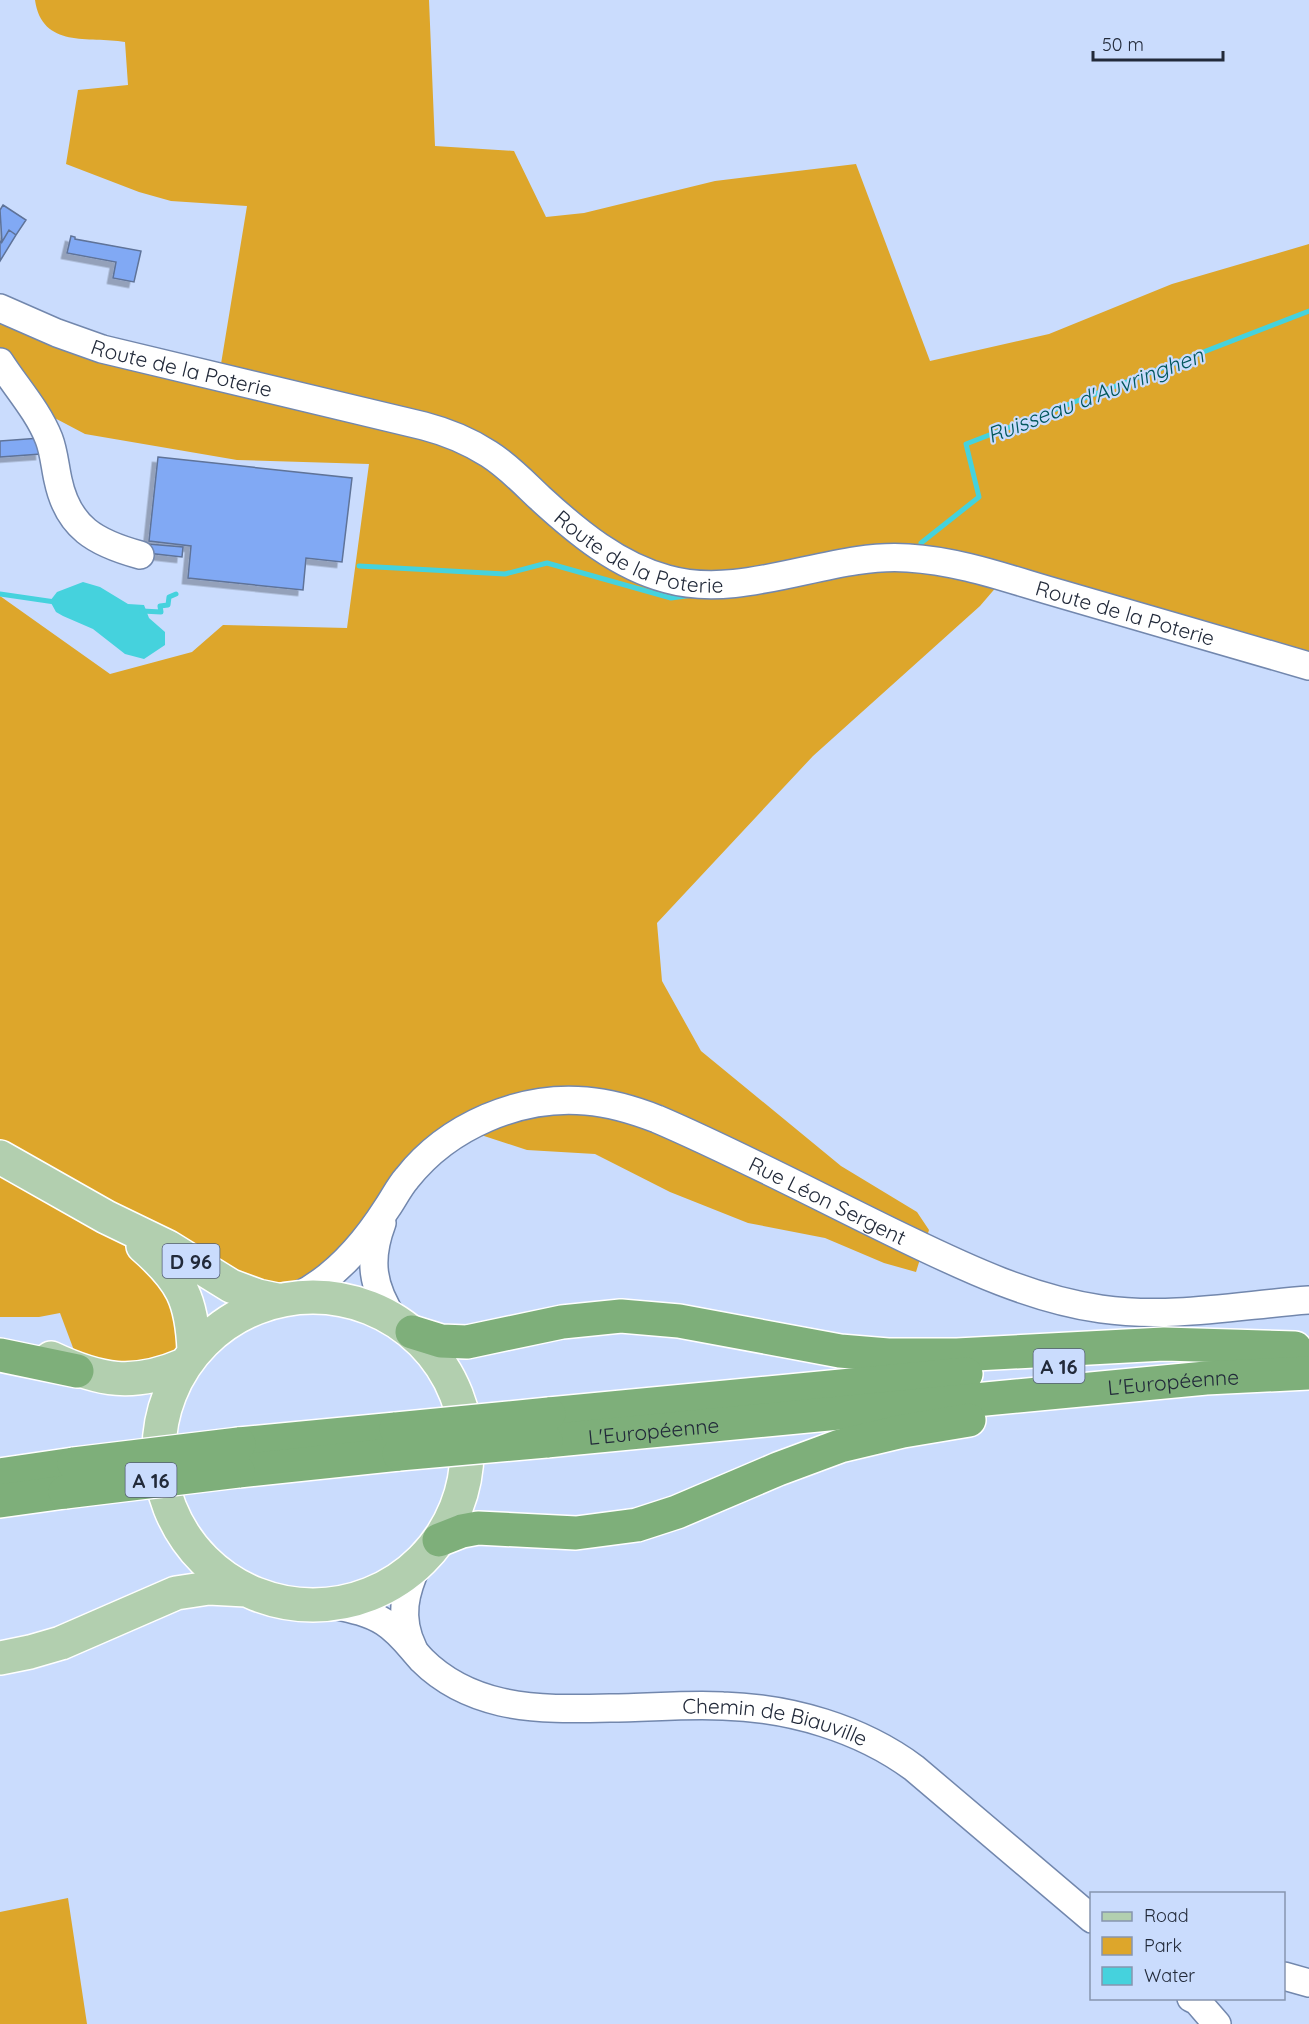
<svg xmlns="http://www.w3.org/2000/svg" width="1309" height="2024" viewBox="0 0 1309 2024" font-family="Quicksand,sans-serif">
<style>
.green{fill:#dda62b}
.water{fill:#45d2dd}
.lines{fill:none;stroke-linecap:round;stroke-linejoin:round}
.stream{stroke:#45d2dd;stroke-width:5}
.building{fill:#81a9f4;stroke:#5f7398;stroke-width:1.5;filter:url(#shadow)}
.minor-casing{stroke:#7287ad;stroke-width:30}
.major-casing{stroke:#fff;stroke-width:36}
.highway-casing{stroke:#fff;stroke-width:36}
.minor{stroke:#fff;stroke-width:27}
.major{stroke:#b2cfaf;stroke-width:33}
.highway{stroke:#7eaf7a;stroke-width:33}
.highway-bridge-casing{stroke:#fff;stroke-width:36;stroke-linecap:butt}
.highway-bridge{stroke:#7eaf7a;stroke-width:33}
.labels{text-anchor:middle;dominant-baseline:central;stroke-width:4.5;stroke-linejoin:round;paint-order:stroke}
.shield{fill:#cadcfd;stroke:#545f74;stroke-width:1.5}
.shield-label{font-size:20px;font-weight:bold;fill:#222a3a}
.street-label{font-size:21px;fill:#222a3a;stroke:#cadcfd}
.water-label{font-size:22px;font-style:italic;fill:#00575d;stroke:#cadcfd}
</style>
<defs>
<filter id="shadow"><feDropShadow dx="-5.5" dy="5.5" stdDeviation="0" flood-color="#0004"/></filter>
</defs>
<rect width="100%" height="100%" fill="#cadcfd"/>
<!-- green -->
<path class="green" d="M 35,0 L 429,0 L 435,146 L 514,151 L 546,217 L 584,213 L 715,181 L 856,164 L 930,361 L 1049,334 L 1172,284 L 1309,244 L 1309,675 L 998,585 L 980,606 L 813,756 L 657,923 L 662,981 L 701,1051 L 841,1166 L 917,1212 L 929,1230 L 916,1272 L 884,1263 L 825,1238 L 748,1223 L 670,1192 L 595,1154 L 527,1150 L 481,1135 C 450,1153 425,1173 407,1203 L 383,1187 L 364,1223 L 311,1275 L 278,1286 L 250,1281 L 75,1186 L 0,1140 L 0,596 L 110,674 L 192,652 L 223,625 L 347,628 L 369,464 L 237,460 L 85,434 L 30,405 L 0,361 L 0,296 L 59,323 L 126,344 L 221,364 L 247,206 L 171,201 L 139,192 L 66,164 L 78,90 L 128,85 L 125,42 C 89,36 42,49 35,0 Z
M 0,1171 L 120,1240 L 155,1269 L 185,1339 L 167,1357 L 130,1368 L 75,1353 L 60,1313 L 39,1317 L 0,1317 Z
M 68,1898 L 87,2024 L 0,2024 L 0,1912 Z"/>
<!-- water -->
<path class="water" d="M 83,582 L 100,587 L 128,604 L 144,605 L 149,618 L 165,632 L 165,645 L 144,659 L 125,654 L 93,629 L 63,616 L 56,612 L 50,601 L 57,592 Z"/>
<g class="lines">
<!-- stream -->
<path class="stream" d="M 921,543 L 979,497 L 966,444 L 1309,311
M 359,566 L 505,574 L 547,563 L 671,598 L 693,595
M 0,594 L 55,602
M 142,611 L 161,612 L 160,606 L 168,605 L 169,597 L 176,594"/>
</g>
<!-- building -->
<path class="building" d="M 3,205 L 26,220 L 16,235 L 9,230 L 2,242 L 0,210 Z
M 9,230 L 16,235 L 0,261 L 0,241 L 2,242 Z
M 71,236 L 75,237 L 75,239 L 141,251 L 134,282 L 113,278 L 116,262 L 67,253 Z
M 40,438 L 41,454 L 0,457 L 0,441 Z
M 158,457 L 352,478 L 342,562 L 306,558 L 303,590 L 188,578 L 191,546 L 149,541 Z
M 148,544 L 183,547 L 182,557 L 147,553 Z"/>
<g class="lines">
<!-- minor casing -->
<g class="minor-casing">
<g id="minor">
<path id="s1" d="M 0,308 L 57,333 L 102,349 L 424,426 C 447,432 469,441 489,454 C 508,466 524,483 540,498 C 577,532 618,566 667,579 C 744,601 831,552 908,558 C 961,561 1011,580 1061,594 C 1144,618 1226,642 1309,666"/>
<path d="M 0,362 C 16,387 38,411 49,439 C 54,452 55,467 58,480 C 68,528 96,543 140,555"/>
<path d="M 382,1223 C 368,1260 372,1287 394,1320"/>
<path id="s2" d="M 296,1297 C 335,1278 364,1244 387,1208 C 394,1198 399,1187 407,1178 C 448,1126 520,1095 586,1101 C 610,1103 634,1110 657,1119 C 741,1155 823,1199 906,1239 C 968,1269 1032,1299 1101,1309 C 1171,1319 1240,1305 1309,1300"/>
<path id="s3" d="M 328,1604 C 347,1608 367,1611 384,1622 C 400,1632 410,1647 422,1660 C 444,1682 471,1695 501,1702 C 537,1710 574,1709 610,1708 C 647,1708 685,1704 723,1706 C 790,1708 860,1728 914,1768 L 1092,1919"/>
<path d="M 413,1648 C 398,1617 405,1592 418,1563"/>
<path d="M 1284,1976 L 1309,1983"/>
<path d="M 1191,1998 L 1197,2001 L 1217,2024"/>
</g>
</g>
<!-- major casing -->
<g class="major-casing">
<path id="major" d="M 0,1157 L 106,1217 L 168,1247 L 231,1286 L 258,1296 L 277,1300
M 143,1246 C 182,1280 192,1300 194,1351
M159 1451a154 154 0 1 1 308 0a154 154 0 1 1-308 0Z
M 51,1358 C 100,1381 133,1387 184,1365
M 0,1658 L 30,1652 L 61,1643 L 176,1593 L 209,1588 L 246,1590"/>
</g>
<!-- highway casing -->
<g class="highway-casing">
<g id="highway">
<path d="M 412,1332 L 441,1341 L 467,1342 L 562,1322 L 621,1316 L 679,1321 L 840,1351 L 888,1355 L 957,1355 L 1164,1344 L 1295,1348"/>
<path d="M 0,1355 L 77,1371"/>
<path d="M 549,1414 L 966,1374"/>
<path id="s4" d="M 546,1441 L 1206,1378 L 1309,1373"/>
<path d="M 239,1444 L 396,1429"/>
<path d="M 238,1471 L 399,1454"/>
<path d="M 0,1475 L 74,1464"/>
<path d="M 0,1501 L 65,1492"/>
<path d="M 439,1540 L 462,1531 L 478,1528 L 576,1533 L 637,1525 L 677,1512 L 778,1469 L 840,1446 L 903,1431 L 969,1420"/>
</g>
</g>
<!-- minor -->
<use href="#minor" class="minor"/>
<!-- major -->
<use href="#major" class="major"/>
<!-- highway -->
<use href="#highway" class="highway"/>
<!-- highway-bridge casing -->
<g class="highway-bridge-casing">
<path id="highway-bridge" d="M 396,1429 L 549,1414
M 399,1454 L 546,1441
M 74,1464 L 239,1444
M 65,1492 L 238,1471"/>
</g>
<!-- highway-bridge -->
<use href="#highway-bridge" class="highway-bridge"/>
</g>
<g class="labels">
<!-- shield labels -->
<g class="shield">
<rect x="162.5" y="1244" width="57" height="34" rx="4.5"/>
<rect x="1033.5" y="1349" width="51" height="34" rx="4.5"/>
<rect x="125.5" y="1463" width="51" height="34" rx="4.5"/>
</g>
<g class="shield-label">
<text x="191" y="1261">D 96</text>
<text x="1059" y="1366">A 16</text>
<text x="151" y="1480">A 16</text>
</g>
<!-- street labels -->
<g class="street-label">
<text stroke="none"><textPath href="#s1" startOffset="192">Route de la Poterie</textPath></text>
<text stroke="none"><textPath href="#s1" startOffset="696">Route de la Poterie</textPath></text>
<text stroke="none"><textPath href="#s1" startOffset="1200">Route de la Poterie</textPath></text>
<text stroke="none"><textPath href="#s2" startOffset="630">Rue Léon Sergent</textPath></text>
<text stroke="none"><textPath href="#s4" startOffset="630">L'Européenne</textPath></text>
<text stroke="none"><textPath href="#s4" startOffset="108">L'Européenne</textPath></text>
<text stroke="none"><textPath href="#s3" startOffset="480">Chemin de Biauville</textPath></text>
</g>
<!-- water labels -->
<g class="water-label">
<text transform="translate(1095 395) rotate(-21)">Ruisseau d'Auvringhen</text>
</g>
</g>
<!-- legend -->
<rect x="1090" y="1892" width="195" height="108" fill="#cadcfd" stroke="#8795af" stroke-width="1.5"/>
<rect x="1102" y="1912" width="30" height="9" fill="#b2cfaf" stroke="#8795af" stroke-width="1.5"/>
<text x="1144" y="1922" font-size="18" fill="#222a3a">Road</text>
<rect x="1102" y="1937" width="30" height="18" fill="#dda62b" stroke="#8795af" stroke-width="1.5"/>
<text x="1144" y="1952" font-size="18" fill="#222a3a">Park</text>
<rect x="1102" y="1967" width="30" height="18" fill="#45d2dd" stroke="#8795af" stroke-width="1.5"/>
<text x="1144" y="1982" font-size="18" fill="#222a3a">Water</text>
<!-- scale -->
<path d="M1093 51v9h130v-9" fill="none" stroke="#222a3a" stroke-width="3"/>
<text x="1102" y="51" font-size="18" fill="#222a3a" stroke="#cadcfd" stroke-width="4.5" paint-order="stroke">50 m</text>
</svg>
